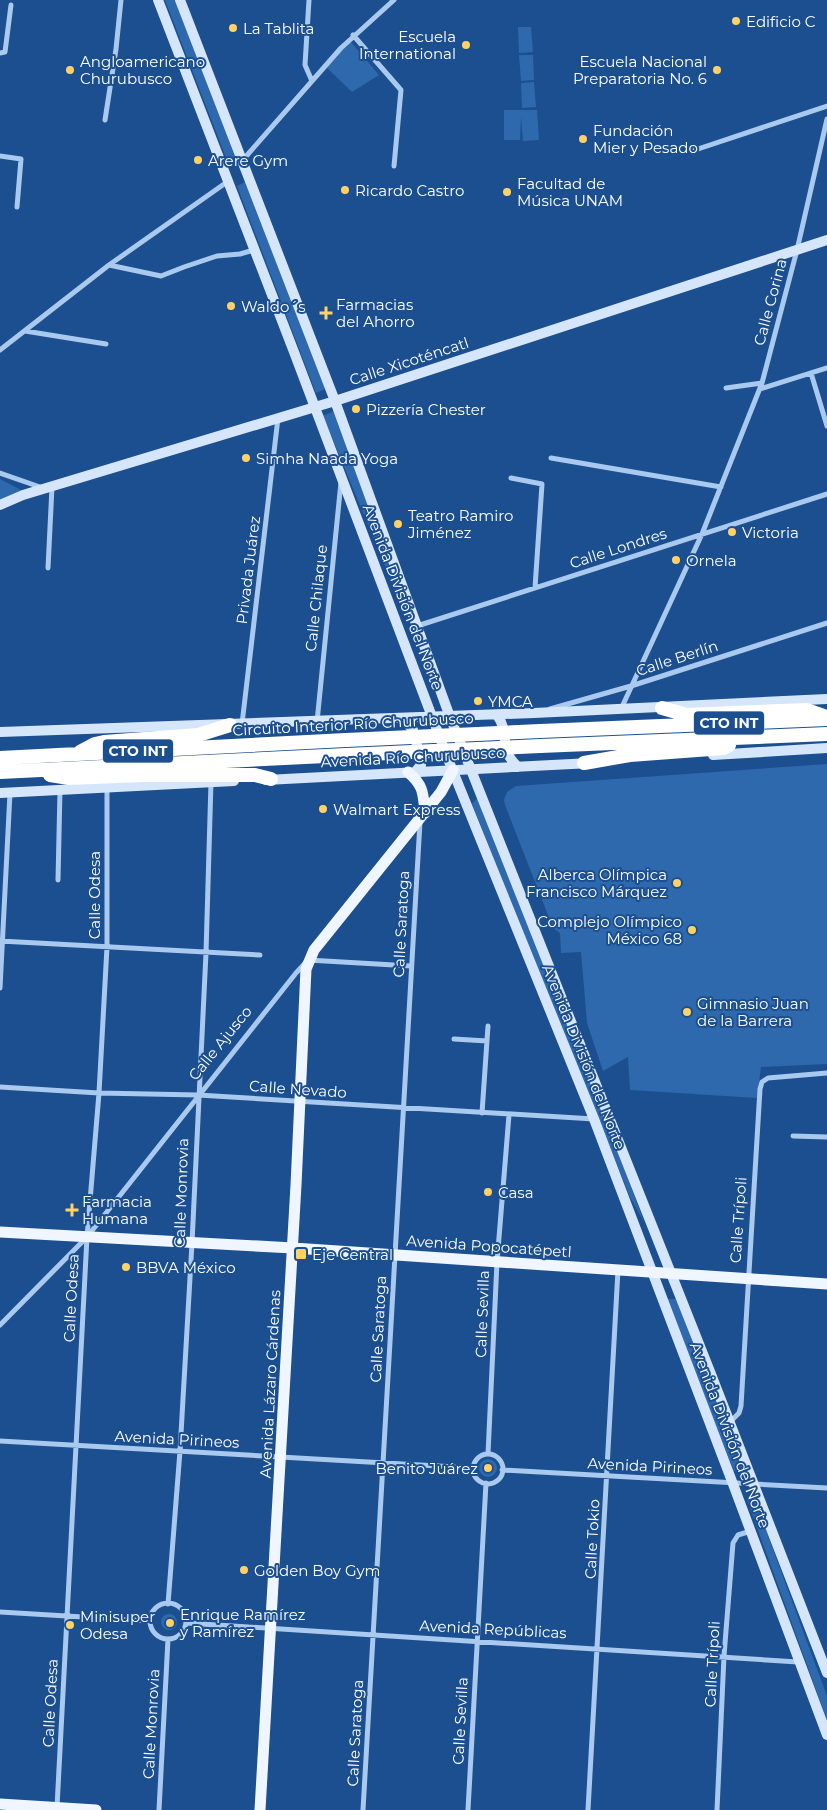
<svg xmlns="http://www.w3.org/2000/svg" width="827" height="1810" viewBox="0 0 827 1810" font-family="Montserrat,sans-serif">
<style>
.green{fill:#2e69ad}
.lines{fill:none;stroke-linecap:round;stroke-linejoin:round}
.street{stroke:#a9c9ee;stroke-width:5}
.secondary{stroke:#d6e6fa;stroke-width:10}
.primary{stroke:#f0f6ff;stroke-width:11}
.highway{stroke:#fff;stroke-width:14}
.highway-bridge{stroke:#fff;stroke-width:14}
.poi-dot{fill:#ffd166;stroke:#1b4f8f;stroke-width:2}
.labels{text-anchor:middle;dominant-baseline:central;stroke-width:4;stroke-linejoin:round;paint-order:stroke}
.shield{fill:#1b4f8f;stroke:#bbcadd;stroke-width:1}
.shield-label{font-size:14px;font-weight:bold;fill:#fff}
.poi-label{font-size:15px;fill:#fff;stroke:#1b4f8f;text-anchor:start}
.street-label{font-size:15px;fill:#fff;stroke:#1b4f8f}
</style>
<rect width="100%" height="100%" fill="#1b4f8f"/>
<!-- green -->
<path class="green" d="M 165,0 L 177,0 L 237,163 L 230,168 Z
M 518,27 L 531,27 L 533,52 L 519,53 Z
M 350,41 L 379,75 L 352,92 L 327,68 Z
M 519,55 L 533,55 L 534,80 L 521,81 Z
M 534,82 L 536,107 L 522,108 L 521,83 Z
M 504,110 L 537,110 L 539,140 L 523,141 L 521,117 L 520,140 L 504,140 Z
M 245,182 L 325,389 L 316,393 L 237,186 Z
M 334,411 L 398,588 L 398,597 L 323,416 Z
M 0,479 L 23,491 L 0,501 Z
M 827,764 L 827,1064 L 761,1067 L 757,1098 L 630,1090 L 628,1057 L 603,1071 L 587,1023 L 581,952 L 561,953 L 560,933 L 553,928 L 505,805 L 504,800 L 507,792 L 516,786 Z
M 477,798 L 629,1181 L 644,1222 L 630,1197 L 472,804 Z
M 666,1299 L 677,1299 L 743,1473 L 734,1471 Z
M479 1468a9 9 0 1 1 18 0a9 9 0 1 1-18 0Z
M 754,1498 L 827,1696 L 827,1720 L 747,1500 Z
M161 1622a8 8 0 1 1 16 0a8 8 0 1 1-16 0Z"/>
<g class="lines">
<!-- street -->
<path class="street" d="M 309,0 L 305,65 L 312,81
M 353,35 L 401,90 L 394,166
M 0,53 L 5,52 L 11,5
M 105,120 L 116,49 L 121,0
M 695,150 L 827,106
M 0,156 L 21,159 L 17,207
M 242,161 L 341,48 L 394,0
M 109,265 L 161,276 L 184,267 L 217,256 L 240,254 L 254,250
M 25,331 L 106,344
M 0,350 L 109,265 L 227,182
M 811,373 L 827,426
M 726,388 L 762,383
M 760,389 L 827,368
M 551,458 L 721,487
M 0,473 L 40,487
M 511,478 L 542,484 L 535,588
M 48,568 L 52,487
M 417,626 L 827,494
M 550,709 L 631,686 L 827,623
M 621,709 L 702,534 L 762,383 L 797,250 L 827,119
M 317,722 L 341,482
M 242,724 L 278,418
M 58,880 L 60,790
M 0,941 L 260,955
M 0,988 L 10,793
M 454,1039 L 487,1041
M 0,1087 L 99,1093 L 198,1095 L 594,1119
M 482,1113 L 488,1026
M 793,1136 L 827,1137
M 0,1325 L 87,1237 L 296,973 L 308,960 L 411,966
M 730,1422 L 739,1413 L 741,1406 L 760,1089 L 762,1082 L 768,1078 L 827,1073
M 0,1441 L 473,1468
M 488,1454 L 497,1262 L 509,1115
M473 1469a15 15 0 1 1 30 0a15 15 0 1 1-30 0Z
M 502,1470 L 827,1488
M150 1621a18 18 0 1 1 36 0a18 18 0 1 1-36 0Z
M 168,1604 L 180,1451 L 192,1243 L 206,953 L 211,782
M 0,1612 L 150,1621
M 186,1623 L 798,1662
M 57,1807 L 87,1237 L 99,1093 L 107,947 L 107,788
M 159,1810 L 168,1639
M 363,1810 L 420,822
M 468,1810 L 486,1483
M 588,1810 L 618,1270
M 717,1810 L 724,1656 L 733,1543 L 738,1535 L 751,1531"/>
<!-- secondary -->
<path class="secondary" d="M 158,0 L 294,352 L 448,759 L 594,1119 L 733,1484 L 827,1735
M 180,0 L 335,401 L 450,717 L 711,1374 L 827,1673
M 0,505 L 23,495 L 335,401 L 827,240
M 497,715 C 511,734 497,748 518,767
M 403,718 L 413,730 L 421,761 L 421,765 L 415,772
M 0,732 L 534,713 L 827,699
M 713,755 L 827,748
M 266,780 L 591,763
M 0,793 L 234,781"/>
<!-- primary -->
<path class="primary" d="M 408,772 C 424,786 423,793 425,813
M 0,1232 L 293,1248 L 827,1284
M 0,1804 L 96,1810
M 260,1810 L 296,1185 L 306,969 L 314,950 L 441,792 L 453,770"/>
<!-- highway -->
<path class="highway" d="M 662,708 L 687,715 L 807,710 L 824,716
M 540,731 L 827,719
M 540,746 L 827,734
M 80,752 L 95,744 L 104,742 L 198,735 L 230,725
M 0,758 L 346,740
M 584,763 L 630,755 L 724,748 L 729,745
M 0,772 L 346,755
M 50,775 L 69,778 L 142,775 L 255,775 L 271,779"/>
<!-- highway-bridge -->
<path class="highway-bridge" d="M 346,740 L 540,731
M 346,755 L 540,746"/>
</g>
<!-- markers -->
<g class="poi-dot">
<circle cx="736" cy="21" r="5"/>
<circle cx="233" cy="28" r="5"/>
<circle cx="466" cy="45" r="5"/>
<circle cx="70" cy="70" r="5"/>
<circle cx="717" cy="70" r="5"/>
<circle cx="583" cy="139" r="5"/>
<circle cx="198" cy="160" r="5"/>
<circle cx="345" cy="190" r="5"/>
<circle cx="507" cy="192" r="5"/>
<circle cx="231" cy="306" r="5"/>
<path d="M323.5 305.5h5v5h5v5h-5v5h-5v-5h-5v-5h5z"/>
<circle cx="356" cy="409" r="5"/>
<circle cx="246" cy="458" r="5"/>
<circle cx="398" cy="524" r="5"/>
<circle cx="732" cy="532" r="5"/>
<circle cx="676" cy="560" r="5"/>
<circle cx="478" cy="701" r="5"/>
<circle cx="323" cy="809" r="5"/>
<circle cx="677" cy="883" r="5"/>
<circle cx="692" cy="930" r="5"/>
<circle cx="687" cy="1012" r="5"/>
<circle cx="488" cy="1192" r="5"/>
<path d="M69.5 1202.5h5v5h5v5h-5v5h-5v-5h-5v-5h5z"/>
<rect x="295" y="1248" width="12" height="12" rx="2.5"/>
<circle cx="126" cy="1267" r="5"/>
<circle cx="488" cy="1468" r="5"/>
<circle cx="244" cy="1570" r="5"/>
<circle cx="170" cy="1623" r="5"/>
<circle cx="70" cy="1625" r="5"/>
</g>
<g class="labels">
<!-- shield labels -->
<g class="shield">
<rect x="694" y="711.5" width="70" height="23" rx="4"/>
<rect x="103" y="739.5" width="70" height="23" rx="4"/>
</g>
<g class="shield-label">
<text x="729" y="723">CTO INT</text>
<text x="138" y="751">CTO INT</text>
</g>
<!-- poi labels -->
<g class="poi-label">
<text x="746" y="21">Edificio C</text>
<text x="243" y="28">La Tablita</text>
<text x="456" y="36" text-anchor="end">Escuela<tspan x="456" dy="17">International</tspan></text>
<text x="80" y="61">Angloamericano<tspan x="80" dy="17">Churubusco</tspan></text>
<text x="707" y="61" text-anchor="end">Escuela Nacional<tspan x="707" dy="17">Preparatoria No. 6</tspan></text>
<text x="593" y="130">Fundación<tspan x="593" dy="17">Mier y Pesado</tspan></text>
<text x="208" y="160">Arere Gym</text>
<text x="517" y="183">Facultad de<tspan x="517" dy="17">Música UNAM</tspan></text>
<text x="355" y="190">Ricardo Castro</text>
<text x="336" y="304">Farmacias<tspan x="336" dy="17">del Ahorro</tspan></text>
<text x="241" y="306">Waldo´s</text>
<text x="366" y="409">Pizzería Chester</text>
<text x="256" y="458">Simha Naada Yoga</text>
<text x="408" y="515">Teatro Ramiro<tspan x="408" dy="17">Jiménez</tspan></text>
<text x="742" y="532">Victoria</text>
<text x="686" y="560">Ornela</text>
<text x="488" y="701">YMCA</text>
<text x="333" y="809">Walmart Express</text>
<text x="667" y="874" text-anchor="end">Alberca Olímpica<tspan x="667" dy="17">Francisco Márquez</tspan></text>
<text x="682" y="921" text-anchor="end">Complejo Olímpico<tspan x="682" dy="17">México 68</tspan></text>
<text x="697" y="1003">Gimnasio Juan<tspan x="697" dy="17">de la Barrera</tspan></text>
<text x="498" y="1192">Casa</text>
<text x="82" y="1201">Farmacia<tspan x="82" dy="17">Humana</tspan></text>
<text x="312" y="1254">Eje Central</text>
<text x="136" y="1267">BBVA México</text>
<text x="478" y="1468" text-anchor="end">Benito Juárez</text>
<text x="254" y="1570">Golden Boy Gym</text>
<text x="180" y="1614">Enrique Ramírez<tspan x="180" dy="17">y Ramírez</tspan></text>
<text x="80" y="1616">Minisuper<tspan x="80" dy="17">Odesa</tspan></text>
</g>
<!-- street labels -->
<g class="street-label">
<text transform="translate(770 302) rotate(-75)">Calle Corina</text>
<text transform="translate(409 361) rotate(-18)">Calle Xicoténcatl</text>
<text transform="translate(618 548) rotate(-18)">Calle Londres</text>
<text transform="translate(248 570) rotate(-83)">Privada Juárez</text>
<text transform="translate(403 597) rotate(69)">Avenida División del Norte</text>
<text transform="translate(316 598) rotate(-84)">Calle Chilaque</text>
<text transform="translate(677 658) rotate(-18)">Calle Berlín</text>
<text transform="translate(353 724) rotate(-3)">Circuito Interior Río Churubusco</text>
<text transform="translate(413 757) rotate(-3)">Avenida Río Churubusco</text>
<text transform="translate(94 895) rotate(-90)">Calle Odesa</text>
<text transform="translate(401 924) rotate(-87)">Calle Saratoga</text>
<text transform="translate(220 1043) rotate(-51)">Calle Ajusco</text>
<text transform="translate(584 1057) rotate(68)">Avenida División del Norte</text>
<text transform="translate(298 1089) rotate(4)">Calle Nevado</text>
<text transform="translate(181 1193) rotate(-88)">Calle Monrovia</text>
<text transform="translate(738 1220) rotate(-86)">Calle Trípoli</text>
<text transform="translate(489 1246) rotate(4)">Avenida Popocatépetl</text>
<text transform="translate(71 1298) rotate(-87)">Calle Odesa</text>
<text transform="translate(482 1314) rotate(-88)">Calle Sevilla</text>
<text transform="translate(378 1329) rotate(-87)">Calle Saratoga</text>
<text transform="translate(270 1384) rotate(-87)">Avenida Lázaro Cárdenas</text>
<text transform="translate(730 1435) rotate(69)">Avenida División del Norte</text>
<text transform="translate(177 1439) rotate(3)">Avenida Pirineos</text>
<text transform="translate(650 1466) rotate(3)">Avenida Pirineos</text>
<text transform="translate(592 1539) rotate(-87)">Calle Tokio</text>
<text transform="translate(493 1629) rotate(3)">Avenida Repúblicas</text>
<text transform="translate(712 1664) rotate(-87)">Calle Trípoli</text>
<text transform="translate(50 1703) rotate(-87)">Calle Odesa</text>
<text transform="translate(460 1721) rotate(-87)">Calle Sevilla</text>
<text transform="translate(151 1724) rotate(-87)">Calle Monrovia</text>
<text transform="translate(355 1733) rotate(-87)">Calle Saratoga</text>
</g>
</g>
</svg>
